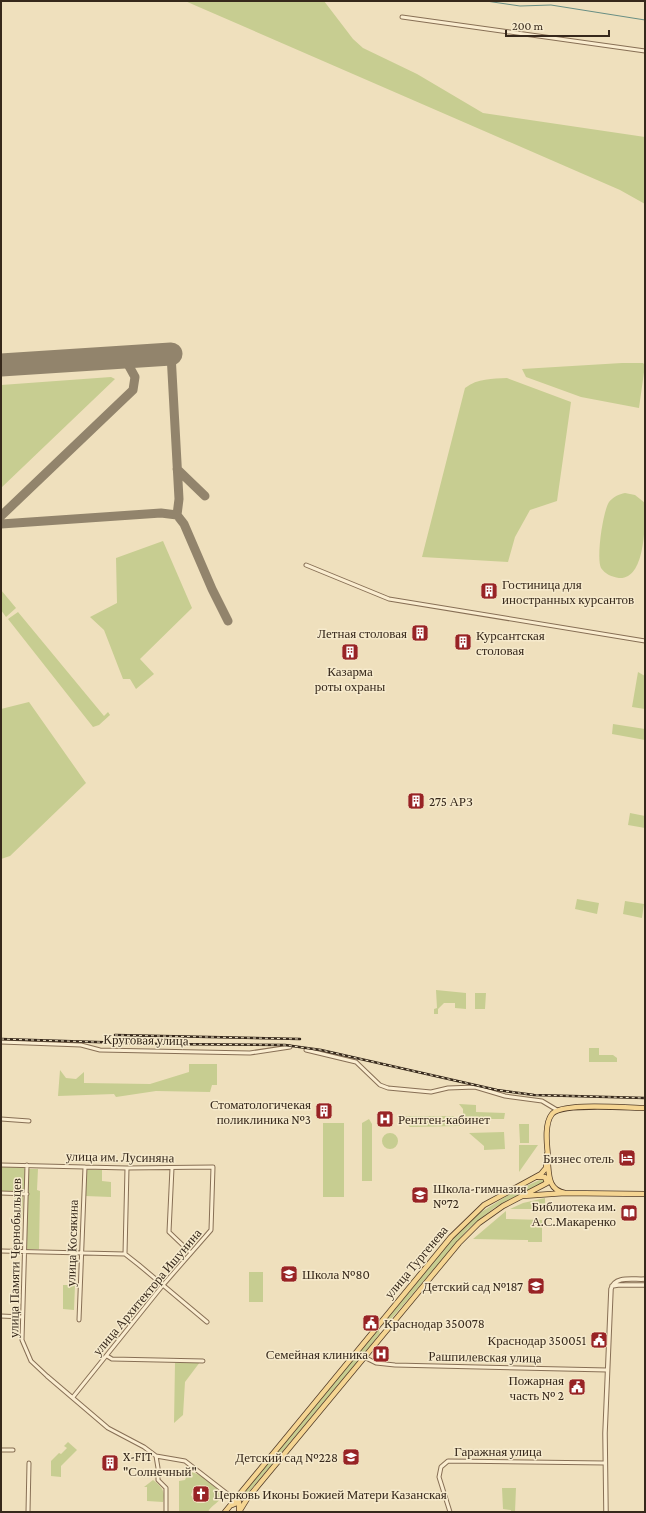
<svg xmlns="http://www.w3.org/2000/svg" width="646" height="1513" viewBox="0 0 646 1513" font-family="'Crimson Pro',serif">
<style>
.green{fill:#c7cd91;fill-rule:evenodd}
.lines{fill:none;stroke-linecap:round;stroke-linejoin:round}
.stream{stroke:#688e84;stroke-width:1}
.taxiway{stroke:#92846c;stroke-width:9}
.runway{stroke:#92846c;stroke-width:23}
.minor-casing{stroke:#876f55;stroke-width:5}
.tertiary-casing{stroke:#876f55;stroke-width:5.5}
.primary-casing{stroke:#543e2a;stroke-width:6}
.minor{stroke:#faedd0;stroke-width:3}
.tertiary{stroke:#faedd0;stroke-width:3.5}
.primary{stroke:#f5d592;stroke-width:4.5}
.rail-casing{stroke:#36281b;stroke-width:2.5}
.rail{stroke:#f6eacc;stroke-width:1;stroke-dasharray:3;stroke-linecap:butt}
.labels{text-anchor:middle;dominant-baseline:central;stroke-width:3;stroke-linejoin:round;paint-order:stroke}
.poi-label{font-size:13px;fill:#36281b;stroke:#f6eacc;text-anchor:start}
.street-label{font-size:13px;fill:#36281b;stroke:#f6eacc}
</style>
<rect width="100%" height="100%" fill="#efe0bd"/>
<!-- green -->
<path class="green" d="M 185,1 L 324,1 L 353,39 L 363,48 L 417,74 L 483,113 L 645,137 L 645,204 L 620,190 Z
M 622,363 L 643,363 L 645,365 L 639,408 L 581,397 L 526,377 L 522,369 Z
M 111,377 L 115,379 L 1,488 L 1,385 Z
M 507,378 L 571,402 L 557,501 L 530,510 L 515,537 L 508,562 L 422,557 L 465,388 C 478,378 492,379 507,378 Z
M 625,493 L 635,495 L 645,503 C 645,523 646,580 619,578 C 612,577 605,574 601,568 C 596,558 603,511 609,502 C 613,497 619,494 625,493 Z
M 163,541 L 192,608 L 140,659 L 154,674 L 136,689 L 130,679 L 123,679 L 104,630 L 90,617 L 117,603 L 116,558 Z
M 1,590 L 16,608 L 6,617 L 1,610 Z
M 18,612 L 104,716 L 108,712 L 110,715 L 99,725 L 93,727 L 8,619 Z
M 638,672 L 645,676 L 645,709 L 632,707 Z
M 29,702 L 86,783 L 10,856 L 1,859 L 1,709 Z
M 613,724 L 645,729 L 645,740 L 612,734 Z
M 630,813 L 645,816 L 645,828 L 628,825 Z
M 577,899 L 599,903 L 597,914 L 575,909 Z
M 625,901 L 644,904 L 642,918 L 623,914 Z
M 436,990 L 466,993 L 466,1009 L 455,1008 L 455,1003 L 444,1003 L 438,1009 L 438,1014 L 434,1014 L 434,1009 L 437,1008 Z
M 475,993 L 486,993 L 485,1009 L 475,1009 Z
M 589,1048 L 599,1048 L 599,1055 L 613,1055 L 617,1058 L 617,1062 L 589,1062 Z
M 189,1064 L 217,1064 L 217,1085 L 212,1085 L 210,1092 L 156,1091 L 116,1097 L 114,1094 L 58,1096 L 60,1070 L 66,1078 L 76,1079 L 84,1072 L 84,1083 L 150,1084 L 189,1072 Z
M 459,1104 L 476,1105 L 476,1112 L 505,1113 L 504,1119 L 463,1119 L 463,1109 Z
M 399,1116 L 453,1116 L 459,1120 L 460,1126 L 410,1127 Z
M 369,1119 L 372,1124 L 372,1181 L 362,1181 L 362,1123 Z
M 323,1123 L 344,1123 L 344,1197 L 323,1197 Z
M 519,1124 L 529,1124 L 529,1143 L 520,1143 Z
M 504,1132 L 505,1149 L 484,1150 L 484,1146 L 469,1133 Z
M382 1141a8 8 0 1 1 16 0a8 8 0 1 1-16 0Z
M 519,1145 L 538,1145 L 519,1172 Z
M 1,1166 L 25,1167 L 24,1191 L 1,1191 Z
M 28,1169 L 38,1169 L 37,1190 L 40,1191 L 39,1249 L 25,1249 Z
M 85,1169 L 102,1170 L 102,1181 L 111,1182 L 111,1197 L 85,1196 Z
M 544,1178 L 545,1182 L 494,1208 L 468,1229 L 386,1325 L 384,1325 L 383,1324 L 453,1238 L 478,1214 L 513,1192 Z
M 14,1196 L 23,1196 L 22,1219 L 13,1219 Z
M 545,1198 L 545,1209 L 510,1209 L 523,1203 Z
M 506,1211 L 506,1219 L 542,1220 L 542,1242 L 528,1242 L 528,1240 L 473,1239 Z
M 249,1272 L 263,1272 L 263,1302 L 249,1302 Z
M 63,1285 L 75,1285 L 74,1310 L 63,1309 Z
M 378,1329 L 380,1333 L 367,1350 L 242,1500 L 240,1500 L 239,1499 Z
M 200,1362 L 185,1382 L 183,1415 L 174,1423 L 175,1363 Z
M 68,1442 L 77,1450 L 61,1466 L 61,1477 L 51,1476 L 51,1461 L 59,1453 L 61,1454 L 67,1448 L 64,1446 Z
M 192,1472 L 202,1476 L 223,1494 C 220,1503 211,1505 208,1512 L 179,1512 L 179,1481 L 185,1480 L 187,1475 ZM 200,1485 L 210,1496 L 204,1503 L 197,1503 L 191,1495 L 193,1489 Z
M 153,1480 C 161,1486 166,1491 163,1502 L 147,1501 L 147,1487 L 144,1487 Z
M 502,1488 L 516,1488 L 515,1512 L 511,1512 L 511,1510 L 503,1509 Z"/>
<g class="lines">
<!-- stream -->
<path class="stream" d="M 486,1 L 520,6 L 551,5 L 645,20"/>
<!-- taxiway -->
<path class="taxiway" d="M 171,354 L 179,499 L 177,515
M 177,469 L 205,496
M 1,516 L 133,390 L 135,377 L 124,357
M 1,524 L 161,513 L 177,515 L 184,524 L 212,589 L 228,621"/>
<!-- runway -->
<path class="runway" d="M 1,365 L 171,354"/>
<!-- minor casing -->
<g class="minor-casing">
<path id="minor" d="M 402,17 L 645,51
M 306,565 L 389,599 L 645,641
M 1,1042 L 81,1045 L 100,1050 L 250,1053 L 290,1047
M 306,1050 L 356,1062 L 380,1085 L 388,1088 L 431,1092 L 448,1088 L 475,1087 L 505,1096 L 542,1101 L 557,1110
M 1,1119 L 29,1121
M 1,1165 L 127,1168 L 213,1167 L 211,1230 L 163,1285 L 73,1397
M 27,1165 L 22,1340 L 31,1361 L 47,1376 L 108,1428 L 144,1447 L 156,1456 L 158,1468 L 158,1480 L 166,1488 L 166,1512
M 172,1168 L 169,1232 L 191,1253
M 1,1193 L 27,1194
M 1,1251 L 125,1254 L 139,1265 L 207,1322
M 125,1254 L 127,1168
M 1,1316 L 22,1317
M 79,1320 L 85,1167
M 107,1356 L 112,1359 L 203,1361
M 364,1357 L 376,1363 L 395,1365 L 607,1370
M 1,1450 L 13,1450
M 156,1456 L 185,1461 L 234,1499
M 28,1512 L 29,1463
M 450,1512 L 439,1477 L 441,1467 L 448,1461 L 605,1463"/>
</g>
<!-- tertiary casing -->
<g class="tertiary-casing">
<path id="tertiary" d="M 612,1286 L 618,1285 L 645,1285
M 606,1512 L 605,1433 L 611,1289 C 615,1275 634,1280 645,1279"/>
</g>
<!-- primary casing -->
<g class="primary-casing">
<path id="primary" d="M 548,1156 C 547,1145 544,1124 552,1114 C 561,1102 628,1108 645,1108
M 548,1164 C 549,1177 549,1190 565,1193
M 523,1196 L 565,1193 L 645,1194
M 232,1505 L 239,1502 L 239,1510
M 225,1512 L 451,1237 L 484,1205 L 541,1174 L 546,1168 L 547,1154
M 239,1512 L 247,1499 L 459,1243 L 479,1223 L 503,1206 L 547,1183 L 545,1177 L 538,1177"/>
</g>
<!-- minor -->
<use href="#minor" class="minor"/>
<!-- tertiary -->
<use href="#tertiary" class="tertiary"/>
<!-- primary -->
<use href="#primary" class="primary"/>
<!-- rail casing -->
<g class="rail-casing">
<path id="rail" d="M 115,1035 L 300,1039
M 1,1039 L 159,1044 L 285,1045 L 321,1050 L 497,1090 L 534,1095 L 645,1098"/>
</g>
<!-- rail -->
<use href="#rail" class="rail"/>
</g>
<!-- icons -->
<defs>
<g id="building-square" transform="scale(0.9)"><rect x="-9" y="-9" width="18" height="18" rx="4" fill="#982325" stroke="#f6eacc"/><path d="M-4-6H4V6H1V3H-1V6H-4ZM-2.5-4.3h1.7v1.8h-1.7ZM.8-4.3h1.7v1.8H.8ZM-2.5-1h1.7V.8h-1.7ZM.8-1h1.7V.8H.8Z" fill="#fff"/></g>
<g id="hospital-square" transform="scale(0.9)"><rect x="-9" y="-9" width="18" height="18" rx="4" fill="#982325" stroke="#f6eacc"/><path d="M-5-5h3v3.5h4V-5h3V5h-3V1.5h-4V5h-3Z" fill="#fff"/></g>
<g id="hotel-square" transform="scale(0.9)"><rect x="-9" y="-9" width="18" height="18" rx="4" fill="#982325" stroke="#f6eacc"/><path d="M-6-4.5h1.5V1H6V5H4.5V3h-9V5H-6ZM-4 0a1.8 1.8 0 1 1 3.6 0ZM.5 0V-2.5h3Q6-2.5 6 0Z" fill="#fff"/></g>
<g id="school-square" transform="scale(0.9)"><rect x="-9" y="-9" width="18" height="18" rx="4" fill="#982325" stroke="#f6eacc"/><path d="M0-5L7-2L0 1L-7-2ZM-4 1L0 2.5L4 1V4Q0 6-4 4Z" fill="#fff"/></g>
<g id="library-square" transform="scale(0.9)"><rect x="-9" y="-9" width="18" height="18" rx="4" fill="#982325" stroke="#f6eacc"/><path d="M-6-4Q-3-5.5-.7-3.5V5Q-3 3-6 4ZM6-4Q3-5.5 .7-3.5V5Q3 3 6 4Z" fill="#fff"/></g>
<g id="civic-square" transform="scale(0.9)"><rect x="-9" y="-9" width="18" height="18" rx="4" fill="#982325" stroke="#f6eacc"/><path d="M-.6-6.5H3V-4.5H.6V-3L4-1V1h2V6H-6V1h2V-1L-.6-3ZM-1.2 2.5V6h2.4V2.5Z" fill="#fff"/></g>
<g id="church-square" transform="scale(0.9)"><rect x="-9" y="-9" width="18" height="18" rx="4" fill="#982325" stroke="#f6eacc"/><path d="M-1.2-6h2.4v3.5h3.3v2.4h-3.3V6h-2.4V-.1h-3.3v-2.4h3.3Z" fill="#fff"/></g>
</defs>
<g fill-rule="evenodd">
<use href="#building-square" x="489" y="591"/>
<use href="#building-square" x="420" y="633"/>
<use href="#building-square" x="463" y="642"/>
<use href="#building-square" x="350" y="652"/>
<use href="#building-square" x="416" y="801"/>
<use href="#building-square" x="324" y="1111"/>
<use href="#hospital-square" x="385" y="1119"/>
<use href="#hotel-square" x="627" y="1158"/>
<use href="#school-square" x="420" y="1195"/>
<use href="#library-square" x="629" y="1213"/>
<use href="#school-square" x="289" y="1274"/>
<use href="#school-square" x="536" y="1286"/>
<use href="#civic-square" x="371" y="1323"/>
<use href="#civic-square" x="599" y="1340"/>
<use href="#hospital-square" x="381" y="1354"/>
<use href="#civic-square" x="577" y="1387"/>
<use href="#school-square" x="351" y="1457"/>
<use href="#building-square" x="110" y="1463"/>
<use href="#church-square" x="201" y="1494"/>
</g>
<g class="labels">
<!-- poi labels -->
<g class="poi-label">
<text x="502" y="584">Гостиница для<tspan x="502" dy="15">иностранных курсантов</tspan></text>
<text x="407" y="633" text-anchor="end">Летная столовая</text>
<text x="476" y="635">Курсантская<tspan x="476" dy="15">столовая</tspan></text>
<text x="350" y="671" text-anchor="middle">Казарма<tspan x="350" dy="15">роты охраны</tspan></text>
<text x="429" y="801">275 АРЗ</text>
<text x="311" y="1104" text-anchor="end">Стоматологичекая<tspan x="311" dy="15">поликлиника №3</tspan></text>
<text x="398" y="1119">Рентген-кабинет</text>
<text x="614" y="1158" text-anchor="end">Бизнес отель</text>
<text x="433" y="1188">Школа-гимназия<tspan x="433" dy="15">№72</tspan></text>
<text x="616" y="1206" text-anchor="end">Библиотека им.<tspan x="616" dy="15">А.С.Макаренко</tspan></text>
<text x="302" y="1274">Школа №80</text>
<text x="523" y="1286" text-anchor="end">Детский сад №187</text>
<text x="384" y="1323">Краснодар 350078</text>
<text x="586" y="1340" text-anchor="end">Краснодар 350051</text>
<text x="368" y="1354" text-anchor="end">Семейная клиника</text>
<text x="564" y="1380" text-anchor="end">Пожарная<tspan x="564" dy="15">часть № 2</tspan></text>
<text x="123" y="1456">X-FIT<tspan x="123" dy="15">"Солнечный"</tspan></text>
<text x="338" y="1457" text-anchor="end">Детский сад №228</text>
<text x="214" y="1494">Церковь Иконы Божией Матери Казанская</text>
</g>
<!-- street labels -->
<g class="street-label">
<text transform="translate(146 1040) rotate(1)">Круговая улица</text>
<text transform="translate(120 1157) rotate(1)">улица им. Лусиняна</text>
<text transform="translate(72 1243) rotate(-88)">улица Косякина</text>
<text transform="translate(15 1258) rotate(-89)">улица Памяти Чернобыльцев</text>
<text transform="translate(416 1262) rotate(-50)">улица Тургенева</text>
<text transform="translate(147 1292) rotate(-50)">улица Архитектора Ишунина</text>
<text transform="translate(485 1357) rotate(1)">Рашпилевская улица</text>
<text x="498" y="1451">Гаражная улица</text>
</g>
</g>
<!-- border -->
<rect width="646" height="1513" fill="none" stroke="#36281b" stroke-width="4"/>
<!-- scale -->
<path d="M506 30v6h103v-6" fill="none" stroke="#36281b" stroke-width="2"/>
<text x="512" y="30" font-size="12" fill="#36281b" stroke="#f6eacc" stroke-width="3" paint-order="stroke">200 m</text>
</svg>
